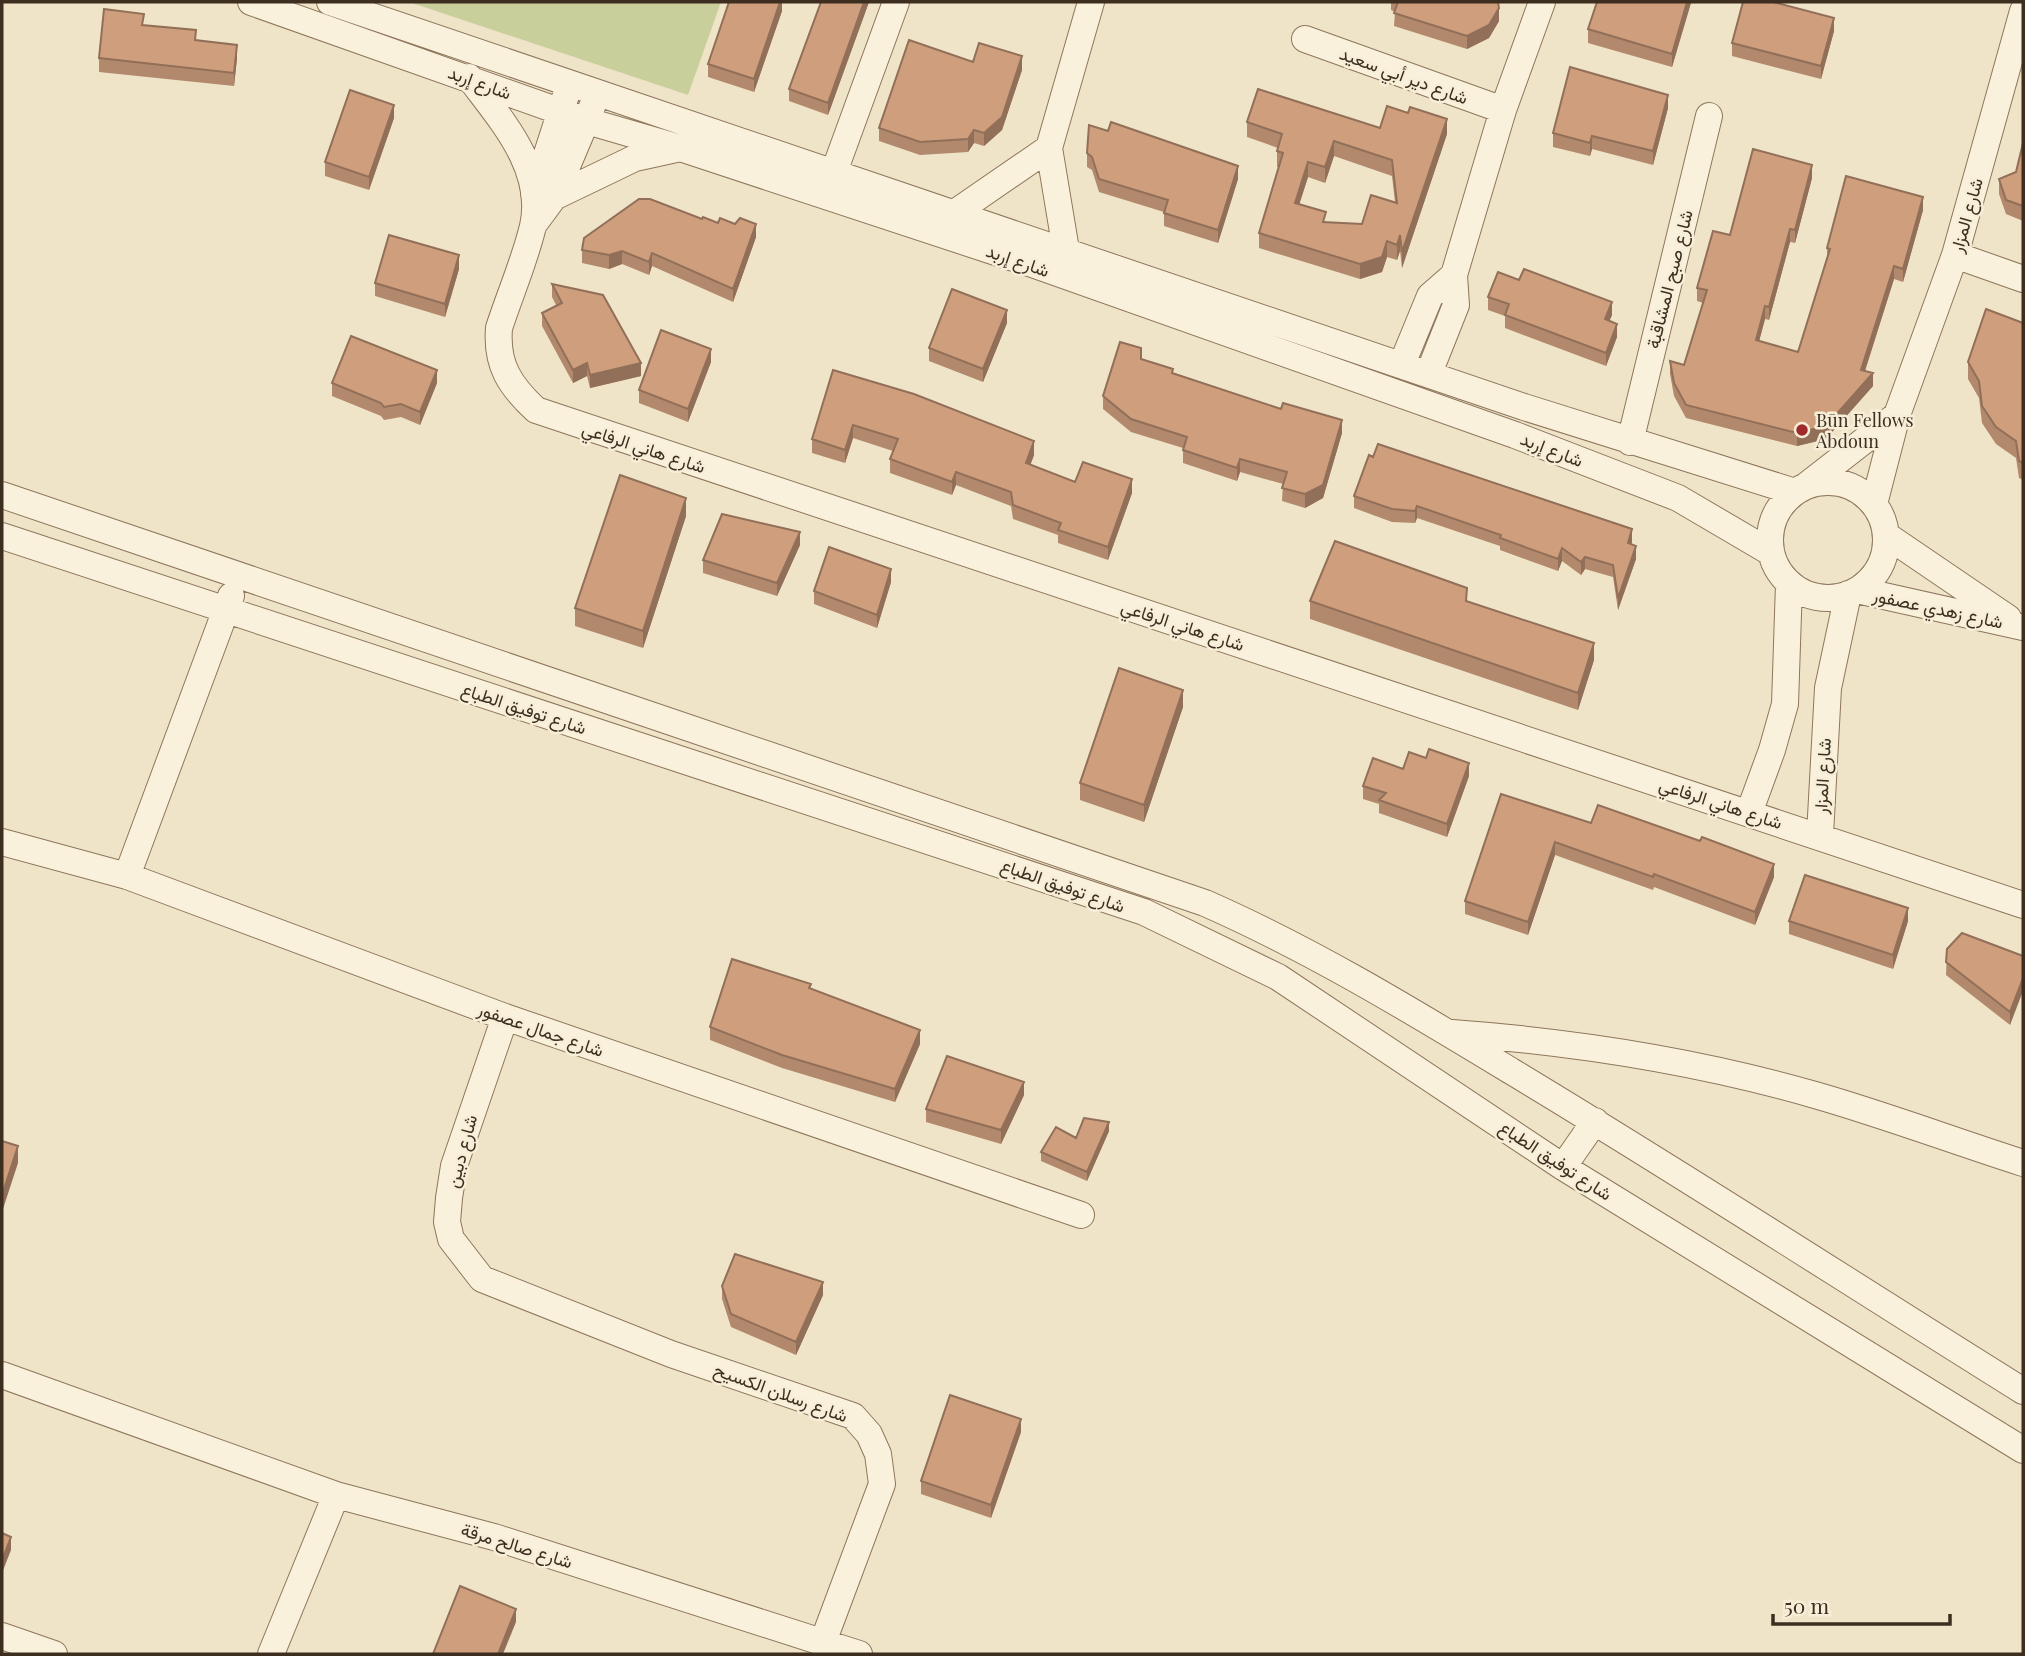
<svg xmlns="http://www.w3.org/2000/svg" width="2025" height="1656" viewBox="0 0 2025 1656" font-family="'Playfair Display',Vazirmatn,serif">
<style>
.green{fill:#c9cf9b}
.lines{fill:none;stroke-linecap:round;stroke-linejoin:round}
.minor-casing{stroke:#8d765c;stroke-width:28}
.minor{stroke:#faf1dc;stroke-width:26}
.wall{fill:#b2896c;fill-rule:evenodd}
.shaded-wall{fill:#916f58}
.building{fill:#cf9f7d;stroke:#916f58;stroke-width:2;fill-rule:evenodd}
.poi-dot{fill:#9e2a2b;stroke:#f7eed8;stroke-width:2.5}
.labels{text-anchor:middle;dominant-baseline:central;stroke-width:5;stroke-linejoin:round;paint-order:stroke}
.street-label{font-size:18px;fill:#3d2e20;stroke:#f7eed8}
.poi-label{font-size:18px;fill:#3d2e20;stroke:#f7eed8;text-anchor:start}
</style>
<rect width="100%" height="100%" fill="#f0e4c8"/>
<!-- green -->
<path class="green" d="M 409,2 L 721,2 L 688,95 Z"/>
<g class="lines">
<!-- minor casing -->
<g class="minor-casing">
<path id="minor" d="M 251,2 L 587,121 L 680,148 L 1032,264 L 1515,435 L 1678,498 L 1770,552
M 330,2 L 1524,407 L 1795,492
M 1305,39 L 1503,110
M 469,77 C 500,119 546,168 533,226 C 525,260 510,294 499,328 C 496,365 510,386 536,410 L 2023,905
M 834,172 L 896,2
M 534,194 L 566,95
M 554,197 L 635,158 L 676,149
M 956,212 L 1049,148
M 534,224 L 554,197 L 592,107
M 1066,250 L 1049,148 L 1091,2
M 1955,255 L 2023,279
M 1402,364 L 1430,296 L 1454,275
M 1429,373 L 1456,305 L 1454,275 L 1503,110 L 1542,2
M 1630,442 L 1709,116
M1770 540a58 58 0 1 1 116 0a58 58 0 1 1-116 0Z
M 1807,485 L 1897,415
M 2,495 L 1205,903 C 1312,950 1412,1011 1511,1071 C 1684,1175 1853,1285 2023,1391
M 1874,504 L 1897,415 L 1955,255 L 2023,11
M 1886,535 L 2008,618
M 2,536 L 1144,912 L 1278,977 L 1563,1167 L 2023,1450
M 1857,590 L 2023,627
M 1749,813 L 1772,750 L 1785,704 L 1789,584
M 1820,835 L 1828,688 L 1848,594
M 2,842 L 127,876 L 505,1017 L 1081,1215
M 127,876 L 231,596
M 505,1017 L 454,1166 L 449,1198 L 447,1222 L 451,1239 L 482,1279 L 671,1354 L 853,1416 L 869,1434 L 878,1454 L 882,1484 L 823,1642
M 1452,1033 C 1575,1042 1697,1061 1815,1095 C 1885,1115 1954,1141 2023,1163
M 1563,1167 L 1595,1121
M 2,1375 L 336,1495 L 494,1537 L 859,1654
M 2,1636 L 54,1654
M 271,1654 L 336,1495"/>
</g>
<!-- minor -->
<use href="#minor" class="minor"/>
</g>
<!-- wall -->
<path class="wall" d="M 782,2 L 782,11 L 754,92 L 708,77 L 708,64 Z
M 821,2 L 869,2 L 828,115 L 789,101 L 789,89 Z
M 1391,2 L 1498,2 L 1499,21 L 1489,38 L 1467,49 L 1394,26 L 1395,12 L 1391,10 Z
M 1691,2 L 1672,67 L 1588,43 L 1588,29 Z
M 144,25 L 196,41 L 237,58 L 234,86 L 99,72 L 99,58 Z
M 1834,31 L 1821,79 L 1732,56 L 1732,43 Z
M 973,62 L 1022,70 L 1002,130 L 984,146 L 974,143 L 968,152 L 920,155 L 879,141 L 879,128 Z
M 1668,108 L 1653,165 L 1592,149 L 1590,156 L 1553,147 L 1553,133 Z
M 394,118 L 369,190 L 325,176 L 325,162 Z
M 1247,122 L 1380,128 L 1447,134 L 1402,268 L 1400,251 L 1397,260 L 1387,257 L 1382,272 L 1360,279 L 1259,248 L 1259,233 L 1278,167 L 1277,167 L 1277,151 L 1278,148 L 1247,137 ZM 1334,156 L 1392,176 L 1395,202 L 1362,224 L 1326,222 L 1299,204 L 1308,177 L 1325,183 Z
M 2023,143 L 2023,221 L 2006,214 L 1999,194 L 1999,179 L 2016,172 Z
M 1087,153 L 1238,179 L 1218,243 L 1164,226 L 1164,212 L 1099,192 L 1092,170 L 1087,167 Z
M 1812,178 L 1795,243 L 1790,242 L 1769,320 L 1765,319 L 1759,341 L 1798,352 L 1827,259 L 1827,248 L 1923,210 L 1903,282 L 1894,279 L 1865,371 L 1873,386 L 1826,439 L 1797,446 L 1686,418 L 1674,396 L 1670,374 L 1670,361 L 1684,365 L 1703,303 L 1697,301 L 1697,288 L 1730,235 Z
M 702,219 L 718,223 L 756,237 L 733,302 L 652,266 L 649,275 L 622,264 L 609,269 L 582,263 L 582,250 Z
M 459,269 L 445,317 L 375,296 L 375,283 Z
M 552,284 L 641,376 L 590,388 L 587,376 L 573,383 L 542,326 L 542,313 L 556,305 L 552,297 Z
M 1488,297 L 1612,315 L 1609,321 L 1617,337 L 1606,366 L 1505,328 L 1505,316 L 1488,310 Z
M 1007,323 L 983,382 L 929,361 L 929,348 Z
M 2023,323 L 2023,480 L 2019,478 L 2016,458 L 1996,444 L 1982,423 L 1979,398 L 1968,379 L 1968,362 Z
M 1141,359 L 1173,374 L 1342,433 L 1323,498 L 1305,508 L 1282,501 L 1283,484 L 1240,472 L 1237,481 L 1183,463 L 1183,448 L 1131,432 L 1103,409 L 1103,396 Z
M 711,362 L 688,422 L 639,403 L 639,390 Z
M 833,370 L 1034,455 L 1030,465 L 1075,482 L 1132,493 L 1108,560 L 1058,543 L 1058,535 L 1013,519 L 1011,506 L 956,485 L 952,495 L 890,473 L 890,459 L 893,451 L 853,438 L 845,463 L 812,453 L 812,439 Z
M 332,383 L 437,383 L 420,425 L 401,417 L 384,420 L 381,416 L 332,396 Z
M 1354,496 L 1632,542 L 1631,545 L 1636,559 L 1618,610 L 1613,577 L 1585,569 L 1581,575 L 1562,561 L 1558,571 L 1500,550 L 1500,546 L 1417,518 L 1415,523 L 1392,522 L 1354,508 Z
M 686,516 L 643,648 L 575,626 L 575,608 Z
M 800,545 L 777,596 L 703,573 L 703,560 Z
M 891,582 L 877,628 L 814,604 L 814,591 Z
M 1310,601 L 1594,660 L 1578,710 L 1310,619 Z
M 1183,707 L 1144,822 L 1080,800 L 1080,783 Z
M 1426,758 L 1469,776 L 1447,837 L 1379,813 L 1379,804 L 1363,799 L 1363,786 L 1403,769 Z
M 1501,794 L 1591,823 L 1774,877 L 1755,925 L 1654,887 L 1653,890 L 1555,855 L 1528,935 L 1465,914 L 1465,901 Z
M 1789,921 L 1908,921 L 1893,969 L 1789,934 Z
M 1947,949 L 2023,956 L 2010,1025 L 1946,975 Z
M 811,989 L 920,1044 L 895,1102 L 782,1068 L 710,1040 L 710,1027 Z
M 1024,1095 L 1001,1144 L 926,1122 L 926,1109 Z
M 1109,1131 L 1087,1181 L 1041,1161 L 1041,1152 Z
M 722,1286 L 823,1295 L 796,1355 L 731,1327 L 722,1299 Z
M 1021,1432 L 991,1518 L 921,1494 L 921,1481 Z"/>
<!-- shaded-wall -->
<path class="shaded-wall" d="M 780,2 L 782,2 L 782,11 L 754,92 L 754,79 Z
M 864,2 L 869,2 L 828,115 L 828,103 Z
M 1687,2 L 1691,2 L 1691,3 L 1672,67 L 1672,54 Z
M 1499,8 L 1499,21 L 1489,38 L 1467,49 L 1467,36 Z
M 1834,18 L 1834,31 L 1821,79 L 1821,66 Z
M 237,45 L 237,58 L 234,86 L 234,73 Z
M 1022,56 L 1022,70 L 1002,130 L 984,146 L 984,133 Z
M 1668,95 L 1668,108 L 1653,165 L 1653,151 Z
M 394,105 L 394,118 L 369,190 L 369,177 Z
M 1447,119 L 1447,134 L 1402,268 L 1402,252 Z
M 974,130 L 974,143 L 968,152 L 968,139 Z
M 1592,136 L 1592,149 L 1590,156 L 1590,143 Z
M 1334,141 L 1334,156 L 1325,183 L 1325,167 Z
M 1308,162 L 1308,177 L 1295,218 L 1295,203 Z
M 1812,165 L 1812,178 L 1795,243 L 1795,230 Z
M 1238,166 L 1238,179 L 1218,243 L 1218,230 Z
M 1923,197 L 1923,210 L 1903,282 L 1903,269 Z
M 756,224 L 756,237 L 733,302 L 733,289 Z
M 1790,229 L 1790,242 L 1769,320 L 1769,307 Z
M 1400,235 L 1400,251 L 1397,260 L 1397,245 Z
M 1387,241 L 1387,257 L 1382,272 L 1360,279 L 1360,264 Z
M 622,251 L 622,264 L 609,269 L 609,255 Z
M 652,253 L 652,266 L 649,275 L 649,262 Z
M 459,255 L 459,269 L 445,317 L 445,304 Z
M 1894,266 L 1894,279 L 1861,383 L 1861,370 Z
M 1612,302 L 1612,315 L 1605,332 L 1605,319 Z
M 1765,306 L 1765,319 L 1756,353 L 1756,340 Z
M 1007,310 L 1007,323 L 983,382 L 983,369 Z
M 1617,324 L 1617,337 L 1606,366 L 1606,353 Z
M 711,349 L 711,362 L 688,422 L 688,409 Z
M 587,363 L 587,376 L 573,383 L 573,370 Z
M 641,363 L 641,376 L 590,388 L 590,375 Z
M 437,370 L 437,383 L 420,425 L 420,412 Z
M 1873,373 L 1873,386 L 1826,439 L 1797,446 L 1797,433 Z
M 1342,420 L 1342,433 L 1323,498 L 1305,508 L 1305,494 Z
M 853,425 L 853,438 L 845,463 L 845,450 Z
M 1034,441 L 1034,455 L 1026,477 L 1026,463 Z
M 1240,459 L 1240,472 L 1237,481 L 1237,468 Z
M 956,472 L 956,485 L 952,495 L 952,482 Z
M 1132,479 L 1132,493 L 1108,560 L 1108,547 Z
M 686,498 L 686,516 L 643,648 L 643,631 Z
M 1417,506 L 1417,518 L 1415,523 L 1415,511 Z
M 1632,529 L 1632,542 L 1628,555 L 1628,543 Z
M 800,532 L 800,545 L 777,596 L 777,583 Z
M 1636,546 L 1636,559 L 1618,610 L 1618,598 Z
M 1562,548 L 1562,561 L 1558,571 L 1558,559 Z
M 1585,557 L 1585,569 L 1581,575 L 1581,562 Z
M 891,569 L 891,582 L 877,628 L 877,615 Z
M 1594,643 L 1594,660 L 1578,710 L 1578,693 Z
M 1183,690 L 1183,707 L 1144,822 L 1144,805 Z
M 1469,763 L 1469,776 L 1447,837 L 1447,824 Z
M 1555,842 L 1555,855 L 1528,935 L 1528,922 Z
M 1774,864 L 1774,877 L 1755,925 L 1755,912 Z
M 1908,908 L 1908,921 L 1893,969 L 1893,955 Z
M 2023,978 L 2023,991 L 2010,1025 L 2010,1012 Z
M 920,1030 L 920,1044 L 895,1102 L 895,1089 Z
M 1024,1082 L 1024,1095 L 1001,1144 L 1001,1130 Z
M 1109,1122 L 1109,1131 L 1087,1181 L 1087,1172 Z
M 18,1146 L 18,1163 L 2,1212 L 2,1195 Z
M 823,1282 L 823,1295 L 796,1355 L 796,1342 Z
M 1021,1419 L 1021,1432 L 991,1518 L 991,1505 Z
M 11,1537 L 11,1550 L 2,1573 L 2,1560 Z
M 516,1609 L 516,1622 L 503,1654 L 498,1654 Z"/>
<!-- building -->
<path class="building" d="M 729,2 L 780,2 L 754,79 L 708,64 Z
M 821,2 L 864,2 L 828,103 L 789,89 Z
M 1398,2 L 1498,2 L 1499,8 L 1489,25 L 1467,36 L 1394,13 Z
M 1597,2 L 1687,2 L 1672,54 L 1588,29 Z
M 1743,2 L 1773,2 L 1834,18 L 1821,66 L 1732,43 Z
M 104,9 L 144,14 L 142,25 L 196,30 L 195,40 L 237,45 L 234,73 L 99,58 Z
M 909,40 L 973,62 L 979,43 L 1022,56 L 1002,117 L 984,133 L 974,130 L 968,139 L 920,142 L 879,128 Z
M 1570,67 L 1668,95 L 1653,151 L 1592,136 L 1590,143 L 1553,133 Z
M 1258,89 L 1380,128 L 1387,106 L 1408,113 L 1410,107 L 1447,119 L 1402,252 L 1400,235 L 1397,245 L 1387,241 L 1382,257 L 1360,264 L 1259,233 L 1283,153 L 1277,151 L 1282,134 L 1247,122 ZM 1334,141 L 1392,160 L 1397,203 L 1371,195 L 1362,224 L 1323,222 L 1326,212 L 1295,203 L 1308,162 L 1325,167 Z
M 350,90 L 394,105 L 369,177 L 325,162 Z
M 1111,122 L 1238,166 L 1218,230 L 1164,213 L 1168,200 L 1099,179 L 1092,157 L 1087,153 L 1089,125 L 1108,131 Z
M 2023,143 L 2023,206 L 2006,200 L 1999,179 L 2016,172 Z
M 1753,149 L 1812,165 L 1795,230 L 1790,229 L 1769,307 L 1765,306 L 1756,340 L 1798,352 L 1830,249 L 1827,248 L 1846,176 L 1923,197 L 1903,269 L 1894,266 L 1861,370 L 1873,373 L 1826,426 L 1797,433 L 1686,405 L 1674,383 L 1670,361 L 1684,365 L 1707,290 L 1697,288 L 1713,231 L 1730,235 Z
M 639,199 L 650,199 L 702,219 L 703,217 L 718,223 L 720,218 L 735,224 L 740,218 L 756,224 L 733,289 L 652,253 L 649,262 L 622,251 L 609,255 L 582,250 L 584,238 Z
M 389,235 L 459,255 L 445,304 L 375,283 Z
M 1524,269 L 1612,302 L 1605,319 L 1617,324 L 1606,353 L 1505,315 L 1509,304 L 1488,297 L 1498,272 L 1519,280 Z
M 552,284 L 603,295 L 641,363 L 590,375 L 587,363 L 573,370 L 542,313 L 562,303 Z
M 952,289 L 1007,310 L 983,369 L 929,348 Z
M 1986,309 L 2023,323 L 2023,463 L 2019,461 L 2016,441 L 1996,427 L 1982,406 L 1979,381 L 1968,362 Z
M 661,330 L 711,349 L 688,409 L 639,390 Z
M 351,336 L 437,370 L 420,412 L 401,404 L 384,407 L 381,403 L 332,383 Z
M 1120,342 L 1141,348 L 1141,359 L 1173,369 L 1172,373 L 1281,409 L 1283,403 L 1342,420 L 1323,485 L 1305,494 L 1282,488 L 1287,472 L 1240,459 L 1237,468 L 1183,450 L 1187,437 L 1131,419 L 1103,396 Z
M 833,370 L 914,394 L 1034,441 L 1026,463 L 1075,482 L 1083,462 L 1132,479 L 1108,547 L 1058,530 L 1061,523 L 1013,505 L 1011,492 L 956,472 L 952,482 L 890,459 L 898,439 L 853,425 L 845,450 L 812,439 Z
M 1378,444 L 1632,529 L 1628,543 L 1636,546 L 1618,598 L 1613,565 L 1585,557 L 1581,562 L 1562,548 L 1558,559 L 1500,538 L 1501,535 L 1417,506 L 1415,511 L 1392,509 L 1354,496 L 1369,455 L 1373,457 Z
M 620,475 L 686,498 L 643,631 L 575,608 Z
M 722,514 L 800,532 L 777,583 L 703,560 Z
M 1335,541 L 1467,588 L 1466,601 L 1594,643 L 1578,693 L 1310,601 Z
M 829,547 L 891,569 L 877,615 L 814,591 Z
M 1119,668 L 1183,690 L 1144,805 L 1080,783 Z
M 1429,749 L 1469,763 L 1447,824 L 1379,800 L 1386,793 L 1363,786 L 1373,758 L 1403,769 L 1409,752 L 1426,758 Z
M 1501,794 L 1591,823 L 1598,805 L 1700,841 L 1702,837 L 1774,864 L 1755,912 L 1654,874 L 1653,877 L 1555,842 L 1528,922 L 1465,901 Z
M 1805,875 L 1908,908 L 1893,955 L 1789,921 Z
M 1962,933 L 2023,956 L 2023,978 L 2010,1012 L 1946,962 L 1947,949 Z
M 732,959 L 811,984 L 809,988 L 920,1030 L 895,1089 L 782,1055 L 710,1027 Z
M 947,1056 L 1024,1082 L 1001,1130 L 926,1109 Z
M 1084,1118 L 1109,1122 L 1087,1172 L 1041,1152 L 1056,1127 L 1076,1138 Z
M 2,1141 L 18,1146 L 2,1195 Z
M 735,1254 L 823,1282 L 796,1342 L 731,1314 L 722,1286 Z
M 950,1395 L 1021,1419 L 991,1505 L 921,1481 Z
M 2,1533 L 11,1537 L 2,1560 Z
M 460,1586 L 516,1609 L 498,1654 L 433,1654 Z"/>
<!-- markers -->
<circle class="poi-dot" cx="1802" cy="430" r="7"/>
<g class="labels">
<!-- street labels -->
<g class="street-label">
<text transform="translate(1404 75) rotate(20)">شارع دير أبي سعيد</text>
<text transform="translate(480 82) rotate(20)">شارع إربد</text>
<text transform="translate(1966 215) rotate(-74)">شارع المزار</text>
<text transform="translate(1018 260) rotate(19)">شارع إربد</text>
<text transform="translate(1669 279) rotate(-76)">شارع صبح المشاقبة</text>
<text transform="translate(644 447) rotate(18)">شارع هاني الرفاعي</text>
<text transform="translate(1552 449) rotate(21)">شارع إربد</text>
<text transform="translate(1938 608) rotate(12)">شارع زهدي عصفور</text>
<text transform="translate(1183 625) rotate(18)">شارع هاني الرفاعي</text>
<text transform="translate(524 708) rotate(18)">شارع توفيق الطباع</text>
<text transform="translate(1822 776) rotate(-87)">شارع المزار</text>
<text transform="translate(1721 803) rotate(18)">شارع هاني الرفاعي</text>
<text transform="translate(1063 885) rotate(19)">شارع توفيق الطباع</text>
<text transform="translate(541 1029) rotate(19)">شارع جمال عصفور</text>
<text transform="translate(461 1151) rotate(-75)">شارع دبين</text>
<text transform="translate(1556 1160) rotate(33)">شارع توفيق الطباع</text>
<text transform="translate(781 1392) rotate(20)">شارع رسلان الكسيح</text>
<text transform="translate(517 1545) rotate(17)">شارع صالح مرقة</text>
</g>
<!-- poi labels -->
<g class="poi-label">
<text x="1816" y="420">Būn Fellows<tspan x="1816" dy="21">Abdoun</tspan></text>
</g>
</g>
<!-- border -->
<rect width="2025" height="1656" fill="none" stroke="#3d2e20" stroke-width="7"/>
<!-- scale -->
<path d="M1773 1614v10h177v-10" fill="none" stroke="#3d2e20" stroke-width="3.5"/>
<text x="1784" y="1614" font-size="21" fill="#3d2e20" stroke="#f7eed8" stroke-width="5" paint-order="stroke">50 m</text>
</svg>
